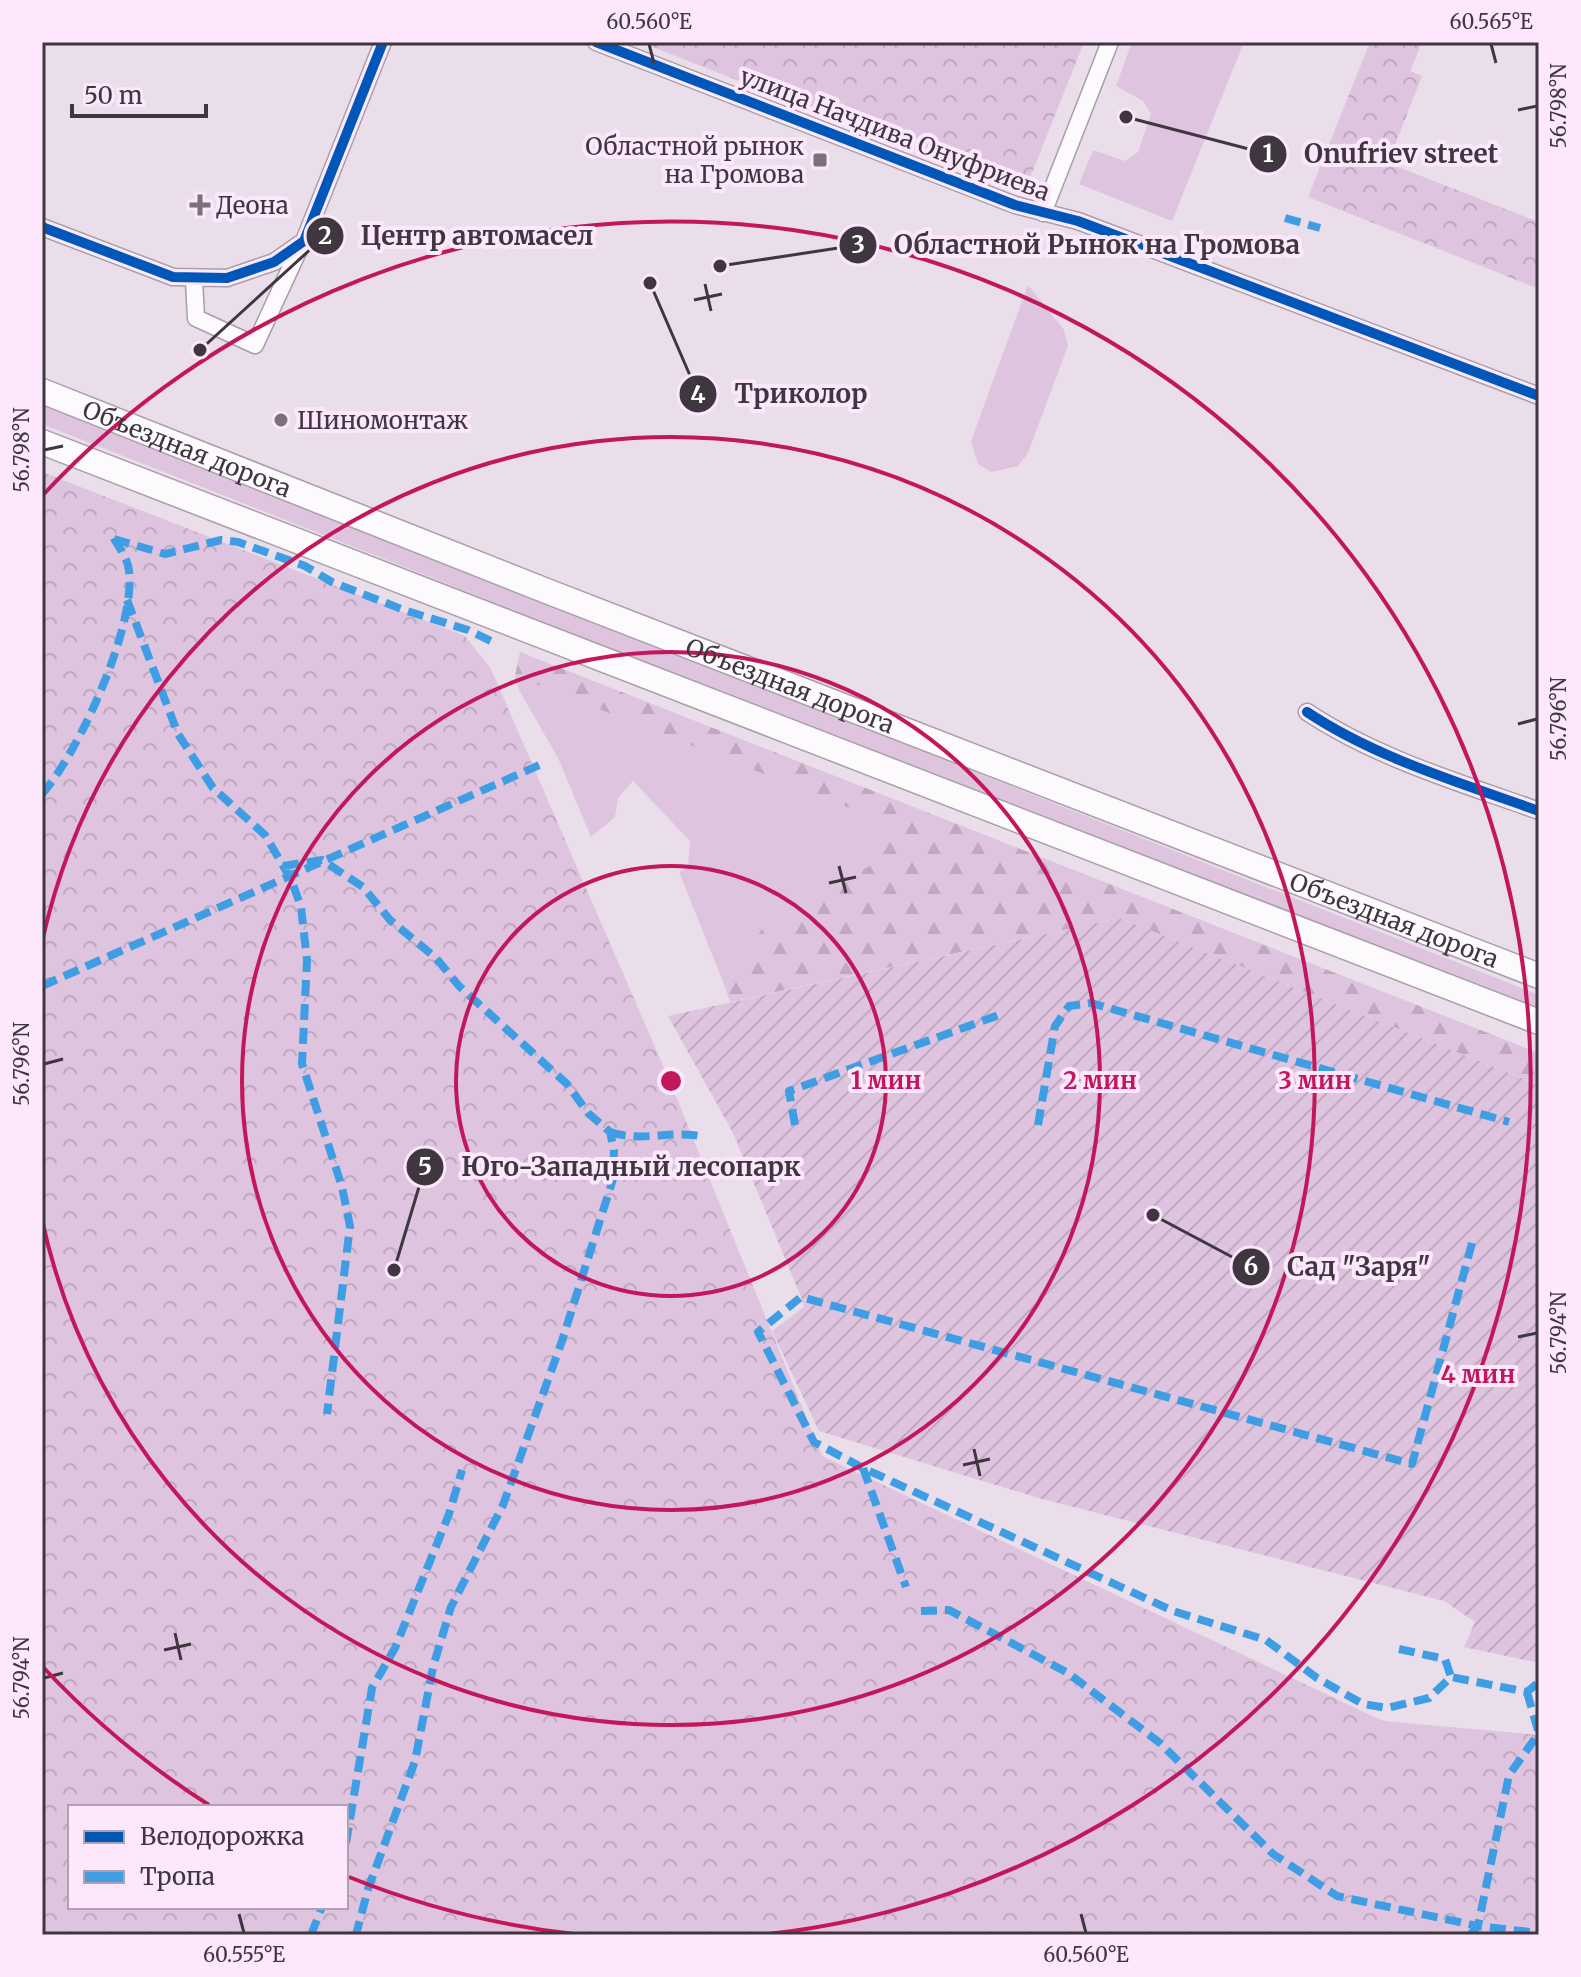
<svg xmlns="http://www.w3.org/2000/svg" width="1581" height="1977" viewBox="0 0 1581 1977" font-family="Merriweather,serif">
<style>
.grass{fill:#dec4df}
.forest{fill:url(#forest-firs)}
.park{fill:url(#park-crowns);fill-rule:evenodd}
.garden{fill:url(#garden-furrows)}
.lines{fill:none;stroke-linecap:round;stroke-linejoin:round}
.street-casing{stroke:#a79ea7;stroke-width:19}
.primary-casing{stroke:#a79ea7;stroke-width:27}
.street{stroke:#fcfafc;stroke-width:16}
.primary{stroke:#fcfafc;stroke-width:24}
.quiet{stroke:#3f9ee3;stroke-width:8;stroke-dasharray:16 8;stroke-linecap:butt}
.cycleway-casing{stroke:#fce7fd;stroke-width:15}
.cycleway{stroke:#0057b8;stroke-width:10}
.ticks{fill:none;stroke:#3f363f;stroke-width:3}
.ring{fill:none;stroke:#c2185b;stroke-width:4}
.poi-dot{fill:#7b717b;stroke:#fce7fd;stroke-width:3}
.labels{text-anchor:middle;dominant-baseline:central;stroke-width:8;stroke-linejoin:round;paint-order:stroke}
.street-label{font-size:24px;fill:#3f363f;stroke:#fce7fd}
.poi-label{font-size:24px;fill:#3f363f;stroke:#fce7fd;text-anchor:start}
.centre{fill:#c2185b;stroke:#fce7fd;stroke-width:4}
.ring-label{font-size:24px;text-anchor:middle;font-weight:bold;fill:#c2185b;stroke:#fce7fd;stroke-width:8;stroke-linejoin:round;paint-order:stroke}
.leader{fill:none;stroke:#3f363f;stroke-width:3}
.callout-dot{fill:#3f363f;stroke:#fce7fd;stroke-width:3}
.mark-label{font-size:24px;text-anchor:middle;font-weight:bold;fill:#fff}
.callout-label{font-size:26px;text-anchor:middle;font-weight:bold;fill:#3f363f;stroke:#fce7fd;stroke-width:8;stroke-linejoin:round;paint-order:stroke}
.neatline{fill:none;stroke:#3f363f;stroke-width:3}
.ticks-label{font-size:20px;text-anchor:middle;fill:#3f363f}
</style>
<defs>
<pattern id="forest-firs" width="22" height="20" patternUnits="userSpaceOnUse" patternTransform="scale(2)"><rect width="22" height="20" fill="#dec4df"/><path d="M5 1l3.5 6h-7zM16 11l3.5 6h-7z" fill="#c0a9c0"/></pattern>
<pattern id="park-crowns" width="20" height="18" patternUnits="userSpaceOnUse" patternTransform="scale(2)"><rect width="20" height="18" fill="#dec4df"/><path d="M2 6a3 3 0 1 1 6 0M12 15a3 3 0 1 1 6 0" fill="none" stroke="#c0a9c0"/></pattern>
<pattern id="garden-furrows" width="10" height="10" patternUnits="userSpaceOnUse" patternTransform="scale(2)"><rect width="10" height="10" fill="#dec4df"/><path d="M-1 1l2-2M0 10L10 0M9 11l2-2" fill="none" stroke="#c0a9c0"/></pattern>
</defs>
<rect width="100%" height="100%" fill="#eadeeb"/>
<!-- grass -->
<path class="grass" d="M 1132,42 L 1244,42 L 1172,221 L 1079,184 L 1093,150 L 1125,161 L 1138,152 L 1151,114 L 1143,101 L 1116,86 Z
M 1028,285 L 1064,330 L 1068,346 L 1028,453 L 1018,466 L 991,472 L 978,464 L 971,441 Z
M 42,403 L 1539,995 L 1539,1014 L 42,424 Z
M 515,676 L 890,824 L 876,862 L 763,927 L 725,987 L 679,872 L 688,868 L 690,841 L 633,781 L 618,798 L 615,817 L 591,837 L 558,758 L 519,690 Z"/>
<!-- forest -->
<path class="forest" d="M 520,652 L 1539,1053 L 1539,1085 L 1119,918 L 730,1002 L 725,987 L 763,927 L 876,862 L 890,824 L 515,676 Z"/>
<!-- park -->
<path class="park" d="M 640,42 L 1084,42 L 1030,178 L 1006,186 Z
M 1370,42 L 1422,42 L 1410,71 L 1422,76 L 1388,163 L 1539,222 L 1539,289 L 1308,197 Z
M 42,472 L 465,636 L 491,669 L 671,1084 L 822,1456 L 1383,1721 L 1539,1735 L 1539,1935 L 42,1935 ZM 70,1807 L 346,1807 L 346,1907 L 70,1907 Z"/>
<!-- garden -->
<path class="garden" d="M 1119,918 L 1539,1085 L 1539,1663 L 1464,1647 L 1475,1622 L 1444,1601 L 1042,1499 L 819,1431 L 772,1331 L 804,1307 L 801,1297 L 733,1133 L 668,1016 Z"/>
<g class="lines">
<!-- street casing -->
<g class="street-casing">
<path id="street" d="M 596,42 L 1015,205 L 1078,221 L 1539,396
M 1043,213 L 1110,42
M 42,227 L 173,277 L 227,278 L 274,262 L 304,241 L 383,42
M 194,280 L 196,318 L 255,345 L 302,243
M 1307,712 C 1376,758 1461,783 1539,811"/>
</g>
<!-- primary casing -->
<g class="primary-casing">
<g id="primary">
<path id="s1" d="M 42,391 L 544,590 L 1539,976"/>
<path d="M 42,442 C 540,639 1041,825 1539,1022"/>
</g>
</g>
<!-- street -->
<use href="#street" class="street"/>
<!-- primary -->
<use href="#primary" class="primary"/>
<!-- quiet -->
<path class="quiet" d="M 1285,218 L 1320,228
M 114,539 L 165,554 L 221,540 L 238,542 L 305,566 L 332,582 L 404,610 L 468,630 L 497,644
M 127,600 L 178,734 L 213,788 L 265,835 L 291,879 L 301,907 L 307,960 L 302,1064 L 342,1187 L 350,1226 L 327,1414
M 42,794 C 79,752 136,627 129,571 C 128,558 119,548 113,537
M 283,866 L 322,860 L 363,887 L 390,920 L 436,958 L 459,986 L 567,1084 L 588,1113 L 610,1132 L 614,1150 L 613,1179 L 562,1341 L 503,1505 L 451,1607 L 433,1667 L 415,1761 L 368,1889 L 356,1935
M 42,986 L 544,763
M 795,1125 L 789,1091 L 999,1015
M 1038,1125 L 1055,1026 L 1069,1006 L 1091,1003 L 1509,1122
M 610,1132 C 642,1143 673,1129 704,1137
M 1472,1243 L 1412,1464 L 801,1297 L 758,1332 L 814,1442 L 863,1468 L 1173,1611 L 1266,1640 L 1317,1678 L 1363,1704 L 1387,1708 L 1429,1698 L 1451,1677 L 1527,1692 L 1539,1682
M 863,1468 L 906,1587
M 921,1611 L 949,1610 L 1068,1673 L 1160,1743 L 1273,1854 L 1337,1896 L 1478,1926 L 1509,1775 L 1539,1733
M 1399,1649 L 1445,1659 L 1451,1677
M 1527,1692 L 1539,1734
M 346,1843 L 372,1688 L 395,1648 L 449,1514 L 462,1470
M 311,1935 L 322,1907
M 1470,1935 L 1478,1926 L 1539,1933"/>
<!-- cycleway casing -->
<g class="cycleway-casing">
<path id="cycleway" d="M 596,42 L 1015,205 L 1078,221 L 1539,396
M 42,227 L 173,277 L 227,278 L 274,262 L 304,241 L 383,42
M 1307,712 C 1376,758 1461,783 1539,811"/>
</g>
<!-- cycleway -->
<use href="#cycleway" class="cycleway"/>
</g>
<!-- ticks -->
<path class="ticks" d="M 649,44 L 654,63M 1491,44 L 1496,63M 1518,110 L 1537,106M 705,284 L 711,311M 694,300 L 722,294M 44,450 L 63,446M 1518,724 L 1537,719M 839,866 L 846,893M 829,883 L 856,877M 44,1064 L 63,1059M 1518,1337 L 1537,1333M 974,1449 L 980,1476M 963,1465 L 990,1459M 175,1633 L 181,1660M 164,1650 L 191,1644M 44,1678 L 63,1673M 239,1914 L 244,1933M 1081,1914 L 1086,1933"/>
<!-- distance rings -->
<g class="ring">
<circle cx="671" cy="1081" r="215"/>
<circle cx="671" cy="1081" r="429"/>
<path d="M42 942A644 644 0 1 1 42 1220"/>
<path d="M574 1934A859 859 0 0 1 349 1877M209 1805A859 859 0 0 1 43 1667M43 495A859 859 0 1 1 768 1934"/>
</g>
<!-- markers -->
<g class="poi-dot">
<rect x="812" y="152" width="16" height="16" rx="4"/>
<path d="M196 193h8v8h8v8h-8v8h-8v-8h-8v-8h8z"/>
<circle cx="281" cy="420" r="8"/>
</g>
<g class="labels">
<!-- street labels -->
<g class="street-label">
<text transform="translate(895 134) rotate(21)">улица Начдива Онуфриева</text>
<text stroke="none"><textPath href="#s1" startOffset="156">Объездная дорога</textPath></text>
<text stroke="none"><textPath href="#s1" startOffset="804">Объездная дорога</textPath></text>
<text stroke="none"><textPath href="#s1" startOffset="1452">Объездная дорога</textPath></text>
</g>
<!-- poi labels -->
<g class="poi-label">
<text x="804" y="146" text-anchor="end">Областной рынок<tspan x="804" dy="28">на Громова</tspan></text>
<text x="216" y="205">Деона</text>
<text x="297" y="420">Шиномонтаж</text>
</g>
</g>
<circle cx="671" cy="1081" r="12" class="centre"/>
<g class="ring-label">
<text x="886" y="1089">1 мин</text>
<text x="1100" y="1089">2 мин</text>
<text x="1315" y="1089">3 мин</text>
<text x="1478" y="1383">4 мин</text>
</g>
<!-- callouts -->
<path class="leader" d="M1126 117L1268 154M200 350L325 236M720 266L858 245M650 283L698 394M394 1270L425 1167M1153 1215L1251 1267"/>
<g class="callout-dot">
<circle cx="1126" cy="117" r="8"/>
<circle cx="200" cy="350" r="8"/>
<circle cx="720" cy="266" r="8"/>
<circle cx="650" cy="283" r="8"/>
<circle cx="394" cy="1270" r="8"/>
<circle cx="1153" cy="1215" r="8"/>
<circle cx="1268" cy="154" r="20"/>
<circle cx="325" cy="236" r="20"/>
<circle cx="858" cy="245" r="20"/>
<circle cx="698" cy="394" r="20"/>
<circle cx="425" cy="1167" r="20"/>
<circle cx="1251" cy="1267" r="20"/>
</g>
<g class="mark-label">
<text x="1268" y="162">1</text>
<text x="325" y="244">2</text>
<text x="858" y="253">3</text>
<text x="698" y="403">4</text>
<text x="425" y="1175">5</text>
<text x="1251" y="1275">6</text>
</g>
<g class="callout-label">
<text x="1401" y="163">Onufriev street</text>
<text x="477" y="245">Центр автомасел</text>
<text x="1097" y="254">Областной Рынок на Громова</text>
<text x="801" y="403">Триколор</text>
<text x="631" y="1176">Юго-Западный лесопарк</text>
<text x="1359" y="1276">Сад "Заря"</text>
</g>
<!-- border -->
<rect width="1581" height="1977" fill="none" stroke="#fce7fd" stroke-width="88"/>
<!-- legend -->
<rect x="68" y="1805" width="280" height="104" fill="#fce7fd" stroke="#b0a0b1" stroke-width="2"/>
<rect x="84" y="1831" width="40" height="12" fill="#0057b8" stroke="#b0a0b1" stroke-width="2"/>
<text x="140" y="1845" font-size="24" fill="#3f363f">Велодорожка</text>
<rect x="84" y="1871" width="40" height="12" fill="#3f9ee3" stroke="#b0a0b1" stroke-width="2"/>
<text x="140" y="1885" font-size="24" fill="#3f363f">Тропа</text>
<!-- scale -->
<path d="M72 104v12h134v-12" fill="none" stroke="#3f363f" stroke-width="4"/>
<text x="84" y="104" font-size="24" fill="#3f363f" stroke="#fce7fd" stroke-width="6" paint-order="stroke">50 m</text>
<rect x="44" y="44" width="1493" height="1889" class="neatline"/>
<g class="ticks-label">
<text x="649" y="29">60.560°E</text>
<text x="1491" y="29">60.565°E</text>
<text transform="translate(1559 106) rotate(-90)" y="7">56.798°N</text>
<text transform="translate(22 450) rotate(-90)" y="7">56.798°N</text>
<text transform="translate(1559 719) rotate(-90)" y="7">56.796°N</text>
<text transform="translate(22 1064) rotate(-90)" y="7">56.796°N</text>
<text transform="translate(1559 1333) rotate(-90)" y="7">56.794°N</text>
<text transform="translate(22 1678) rotate(-90)" y="7">56.794°N</text>
<text x="244" y="1962">60.555°E</text>
<text x="1086" y="1962">60.560°E</text>
</g>
</svg>
